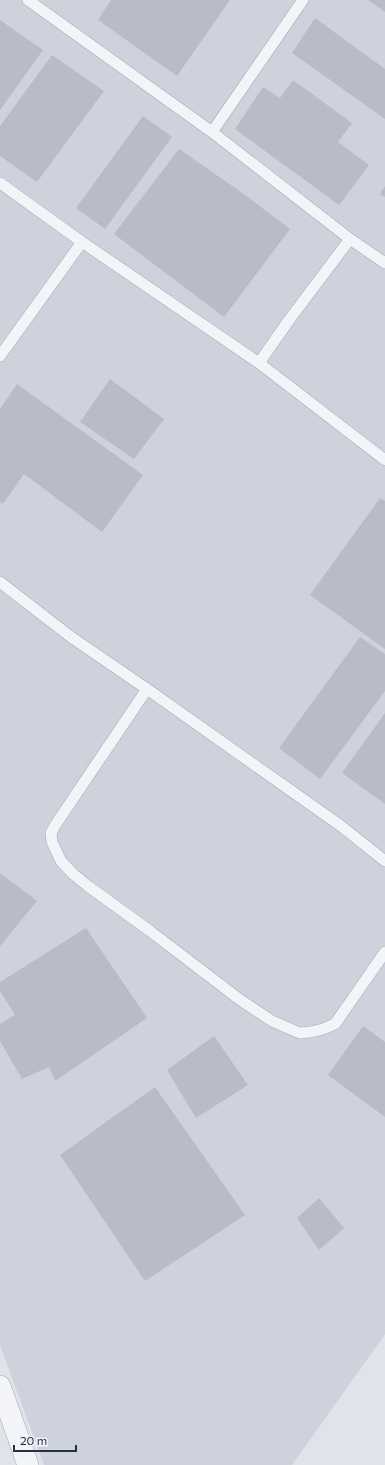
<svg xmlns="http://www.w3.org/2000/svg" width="385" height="1465" viewBox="0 0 385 1465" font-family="Commissioner,sans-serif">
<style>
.built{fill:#ced2dc}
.building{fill:#b7bcc7}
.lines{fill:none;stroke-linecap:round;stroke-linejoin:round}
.lane-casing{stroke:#a5a9b4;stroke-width:12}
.street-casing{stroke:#a5a9b4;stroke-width:22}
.lane{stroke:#f3f4f8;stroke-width:11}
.street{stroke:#f3f4f8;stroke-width:21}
</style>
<rect width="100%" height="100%" fill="#e0e3ea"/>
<!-- built -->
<path class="built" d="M 0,0 L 385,0 L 385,1334 L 292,1465 L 44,1465 L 0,1345 Z"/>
<!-- building -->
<path class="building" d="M 111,0 L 230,0 L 177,76 L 98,20 Z
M 368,0 L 385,0 L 385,12 Z
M 315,18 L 385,69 L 385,119 L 292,53 Z
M 0,20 L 43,50 L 0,110 Z
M 52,55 L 104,91 L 37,182 L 0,156 L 0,126 Z
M 293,80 L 352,123 L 338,142 L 369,165 L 339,205 L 235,129 L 263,87 L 280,98 Z
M 143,116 L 172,137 L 105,229 L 76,208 Z
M 179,149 L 241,192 L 290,229 L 224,317 L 114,234 Z
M 385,186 L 385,197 L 380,194 Z
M 110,379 L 164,419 L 134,459 L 80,422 Z
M 17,384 L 143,475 L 102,532 L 24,474 L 3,504 L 0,502 L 0,409 Z
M 380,498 L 385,501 L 385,649 L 310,595 Z
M 360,637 L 385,654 L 385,691 L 320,779 L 279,748 Z
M 385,713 L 385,804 L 342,773 Z
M 0,873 L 37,901 L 0,946 Z
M 86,928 L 147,1018 L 55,1081 L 49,1067 L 22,1079 L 0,1041 L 0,1024 L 15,1015 L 0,991 L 0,982 Z
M 363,1026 L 385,1042 L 385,1117 L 328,1075 Z
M 214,1036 L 248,1085 L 196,1118 L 167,1070 Z
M 155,1087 L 245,1215 L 145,1281 L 60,1155 Z
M 319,1198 L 344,1228 L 319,1250 L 297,1218 Z"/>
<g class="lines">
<!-- lane casing -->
<g class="lane-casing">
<path id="lane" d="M 28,0 L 212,132 L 350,239 L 385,263
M 212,132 L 303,0
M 0,183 L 82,242 L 259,363 L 385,460
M 0,356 L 82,242
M 259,363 L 289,320 L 350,239
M 0,582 L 71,637 L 147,689 L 341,826 L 385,861
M 147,689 L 56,824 L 51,833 L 52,842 L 61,861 L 73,874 L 88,886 L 150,931 L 239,999 L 272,1021 L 295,1031 L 300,1033 L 311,1032 L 323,1029 L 335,1024 L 385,952"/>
</g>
<!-- street casing -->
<g class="street-casing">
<path id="street" d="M 0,1386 L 28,1465"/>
</g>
<!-- lane -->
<use href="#lane" class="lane"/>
<!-- street -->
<use href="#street" class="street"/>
</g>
<!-- scale -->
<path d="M14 1445v6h62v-6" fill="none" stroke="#282f42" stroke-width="2"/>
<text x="20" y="1445" font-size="12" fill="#282f42" stroke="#f0f2f7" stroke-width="3" paint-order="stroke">20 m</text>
</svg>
